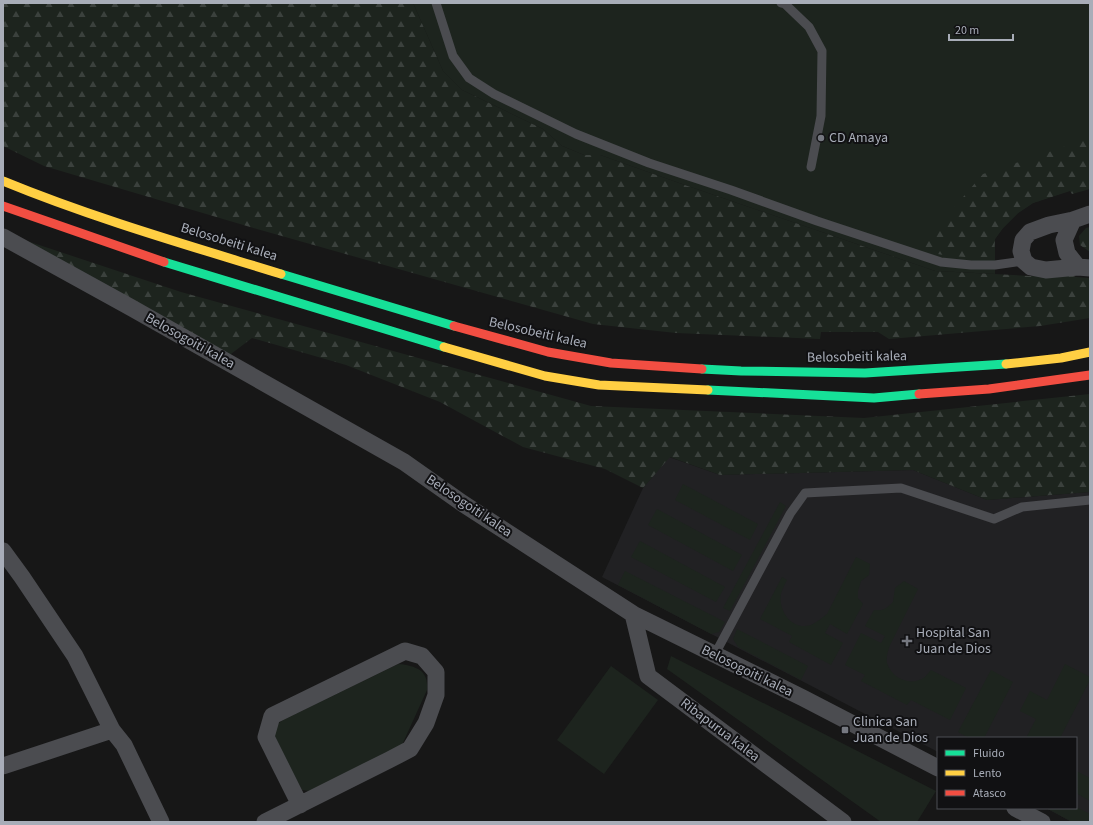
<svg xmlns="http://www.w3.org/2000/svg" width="1093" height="825" viewBox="0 0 1093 825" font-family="'Source Sans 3',sans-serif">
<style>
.built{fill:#212123}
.grass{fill:#1d241e}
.forest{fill:url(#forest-firs)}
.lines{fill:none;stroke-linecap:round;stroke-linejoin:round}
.lane{stroke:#4b4c50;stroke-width:9}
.street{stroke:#4b4c50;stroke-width:17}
.fast{stroke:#16e098;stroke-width:9}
.slow{stroke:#ffcf43;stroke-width:9}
.jam{stroke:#f24e42;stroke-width:9}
.poi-dot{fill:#757880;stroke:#111113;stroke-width:1.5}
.labels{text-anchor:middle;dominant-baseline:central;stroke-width:4;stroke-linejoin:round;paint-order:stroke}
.poi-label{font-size:14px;fill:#a8adb8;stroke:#111113;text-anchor:start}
.street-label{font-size:14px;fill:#a8adb8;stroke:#111113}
</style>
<defs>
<pattern id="forest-firs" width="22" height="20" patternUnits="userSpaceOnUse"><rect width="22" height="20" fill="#1d241e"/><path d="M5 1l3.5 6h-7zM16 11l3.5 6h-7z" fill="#3b413d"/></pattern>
</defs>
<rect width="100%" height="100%" fill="#171717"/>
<!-- built -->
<path class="built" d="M 669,457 L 720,475 L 913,470 L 987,500 L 1090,492 L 1090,822 L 1072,822 L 1046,808 L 1076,808 L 1076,738 L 938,738 L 938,752 L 602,577 L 643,488 Z"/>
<!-- grass -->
<path class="grass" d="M 413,3 L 1090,3 L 1090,184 L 1033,203 L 1018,213 L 1003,228 L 995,239 L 995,274 L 935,271 L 679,183 L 600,155 L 584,155 L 562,146 L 543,129 L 462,90 L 443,71 Z
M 683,484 L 758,524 L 750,540 L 675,500 Z
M 780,502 L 786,506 L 730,611 L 723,608 Z
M 657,509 L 742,555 L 733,571 L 648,525 Z
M 640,541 L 725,587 L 716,602 L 631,557 Z
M 856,557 L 870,564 L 869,575 L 861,581 L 858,591 L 858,598 L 863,604 L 847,634 L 830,624 L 825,633 L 843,643 L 831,665 L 789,642 L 792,636 L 760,619 L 782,577 L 787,580 C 785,584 782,589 781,594 C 778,611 792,631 811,625 C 817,622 822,618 827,614 Z
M 625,571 L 725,622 L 719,632 L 711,634 L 618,585 Z
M 904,581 L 918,589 L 890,645 C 888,650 886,657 887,663 C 892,679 911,687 925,677 C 927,675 929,672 931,670 L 966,688 L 950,720 L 911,700 L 907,705 L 861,681 L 865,675 L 845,665 L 861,633 L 881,643 L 885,636 L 865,626 L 874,610 C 883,611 886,609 893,602 L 895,588 Z
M 737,629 L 808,666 L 801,680 L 738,647 L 733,639 Z
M 671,656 L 936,791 L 917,822 L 881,822 L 667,669 Z
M 399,664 C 416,666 429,670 427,690 L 402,745 L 310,791 L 302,790 L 272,735 L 276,725 L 283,720 L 394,666 Z
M 1065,664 L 1090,677 L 1090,680 L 1060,738 L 1026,738 L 1036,719 L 1020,711 L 1030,691 L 1047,700 Z
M 611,666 L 658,700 L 604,774 L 557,740 Z
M 991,670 L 1013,682 L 984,738 L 969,738 L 958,732 Z
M 1076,771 L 1090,778 L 1090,801 L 1076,793 L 1076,789 L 1078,786 L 1076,785 Z
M 1076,807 L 1090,814 L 1090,822 L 1072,822 L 1046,808 L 1076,808 Z"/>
<!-- forest -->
<path class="forest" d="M 3,3 L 413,3 L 443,71 L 462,90 L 543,129 L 562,146 L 584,155 L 600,155 L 679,183 L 935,271 L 1030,276 L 1067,274 L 1076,277 L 1090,278 L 1090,318 L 1040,326 L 889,339 L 878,332 L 821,332 L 820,339 L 676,333 L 593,324 L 257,229 L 44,166 L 3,146 Z
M 1090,138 L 1090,189 L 1072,194 L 1070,191 L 1033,203 L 1018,213 L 1003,228 L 995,239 L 994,257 C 968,258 943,257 918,249 L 983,174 Z
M 1090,227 L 1090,252 L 1080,245 L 1079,236 L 1086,228 Z
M 3,233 L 181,292 L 591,406 L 864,418 L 1090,394 L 1090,492 L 987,500 L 913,470 L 720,475 L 670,457 L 643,488 L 605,469 L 523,447 L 440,402 L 346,365 L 252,338 L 223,360 Z"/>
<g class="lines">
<!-- lane -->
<path class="lane" d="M 436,3 L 453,56 L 469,78 L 494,94 L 576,134 L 649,163 L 731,190 L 817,221 L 941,262 L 971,265 L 995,265 L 1024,261
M 781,3 L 785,4 L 809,27 L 822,51 L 821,116 L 811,167
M 715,654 L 790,514 L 805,493 L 901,488 L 994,519 L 1022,507 L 1090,500"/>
<!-- street -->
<path class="street" d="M 1090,214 L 1073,220 L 1049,225 L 1030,232 L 1023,240 L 1021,251 L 1024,261 L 1031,267 L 1046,270 L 1078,267 L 1090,268
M 1073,220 L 1064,240 L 1067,253 L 1078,267
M 3,237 L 130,307 L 404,462 L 462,503 L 633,614 L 803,698 L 938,768
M 3,551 L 22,577 L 75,656 L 112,730 L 124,745 L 161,822
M 633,614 L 648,676 L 843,822
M 3,766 L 112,730
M 1015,808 L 1042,822
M 265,822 L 389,760 L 410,749 L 426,723 L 436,695 L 436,672 L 422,656 L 405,651 L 272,716 L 266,737 L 300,805"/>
<!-- fast -->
<path class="fast" d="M 164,262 L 444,347
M 281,274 L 454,326
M 702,369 L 741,371 L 865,373 L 1006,364
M 708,390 L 874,398 L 919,394"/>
<!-- slow -->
<path class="slow" d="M 3,181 C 93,218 187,245 281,274
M 444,347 L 545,376 L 599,385 L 708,390
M 1006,364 L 1061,358 L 1090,352"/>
<!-- jam -->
<path class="jam" d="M 3,206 L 164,262
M 454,326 L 548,352 L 611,363 L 702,369
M 919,394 L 989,389 L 1090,375"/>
</g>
<!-- markers -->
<g class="poi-dot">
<circle cx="821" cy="138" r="4"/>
<path d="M905 635h4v4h4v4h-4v4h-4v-4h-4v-4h4z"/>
<rect x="841" y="726" width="8" height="8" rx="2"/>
</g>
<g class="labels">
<!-- poi labels -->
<g class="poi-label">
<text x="829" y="138">CD Amaya</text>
<text x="916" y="633">Hospital San<tspan x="916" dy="16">Juan de Dios</tspan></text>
<text x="853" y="722">Clinica San<tspan x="853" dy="16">Juan de Dios</tspan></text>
</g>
<!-- street labels -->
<g class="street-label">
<text transform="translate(229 242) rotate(17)">Belosobeiti kalea</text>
<text transform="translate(538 333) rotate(13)">Belosobeiti kalea</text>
<text transform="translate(190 341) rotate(29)">Belosogoiti kalea</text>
<text transform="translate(857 357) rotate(-1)">Belosobeiti kalea</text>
<text transform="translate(469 506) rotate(34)">Belosogoiti kalea</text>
<text transform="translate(747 671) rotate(26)">Belosogoiti kalea</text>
<text transform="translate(720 730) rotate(37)">Ribapurua kalea</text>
</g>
</g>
<!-- border -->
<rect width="1093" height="825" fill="none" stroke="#a8adb8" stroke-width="8"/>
<!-- legend -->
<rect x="937" y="737" width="140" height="72" fill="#111113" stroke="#4d4f55"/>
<rect x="945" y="750" width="20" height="6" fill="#16e098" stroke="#4d4f55"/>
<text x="973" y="757" font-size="12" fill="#a8adb8">Fluido</text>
<rect x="945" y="770" width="20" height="6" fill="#ffcf43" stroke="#4d4f55"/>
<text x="973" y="777" font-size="12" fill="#a8adb8">Lento</text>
<rect x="945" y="790" width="20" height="6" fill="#f24e42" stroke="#4d4f55"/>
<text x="973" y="797" font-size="12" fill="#a8adb8">Atasco</text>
<!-- scale -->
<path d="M949 34v6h64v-6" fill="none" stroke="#a8adb8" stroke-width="2"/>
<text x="955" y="34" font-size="12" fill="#a8adb8" stroke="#111113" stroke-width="3" paint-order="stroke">20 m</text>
</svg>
